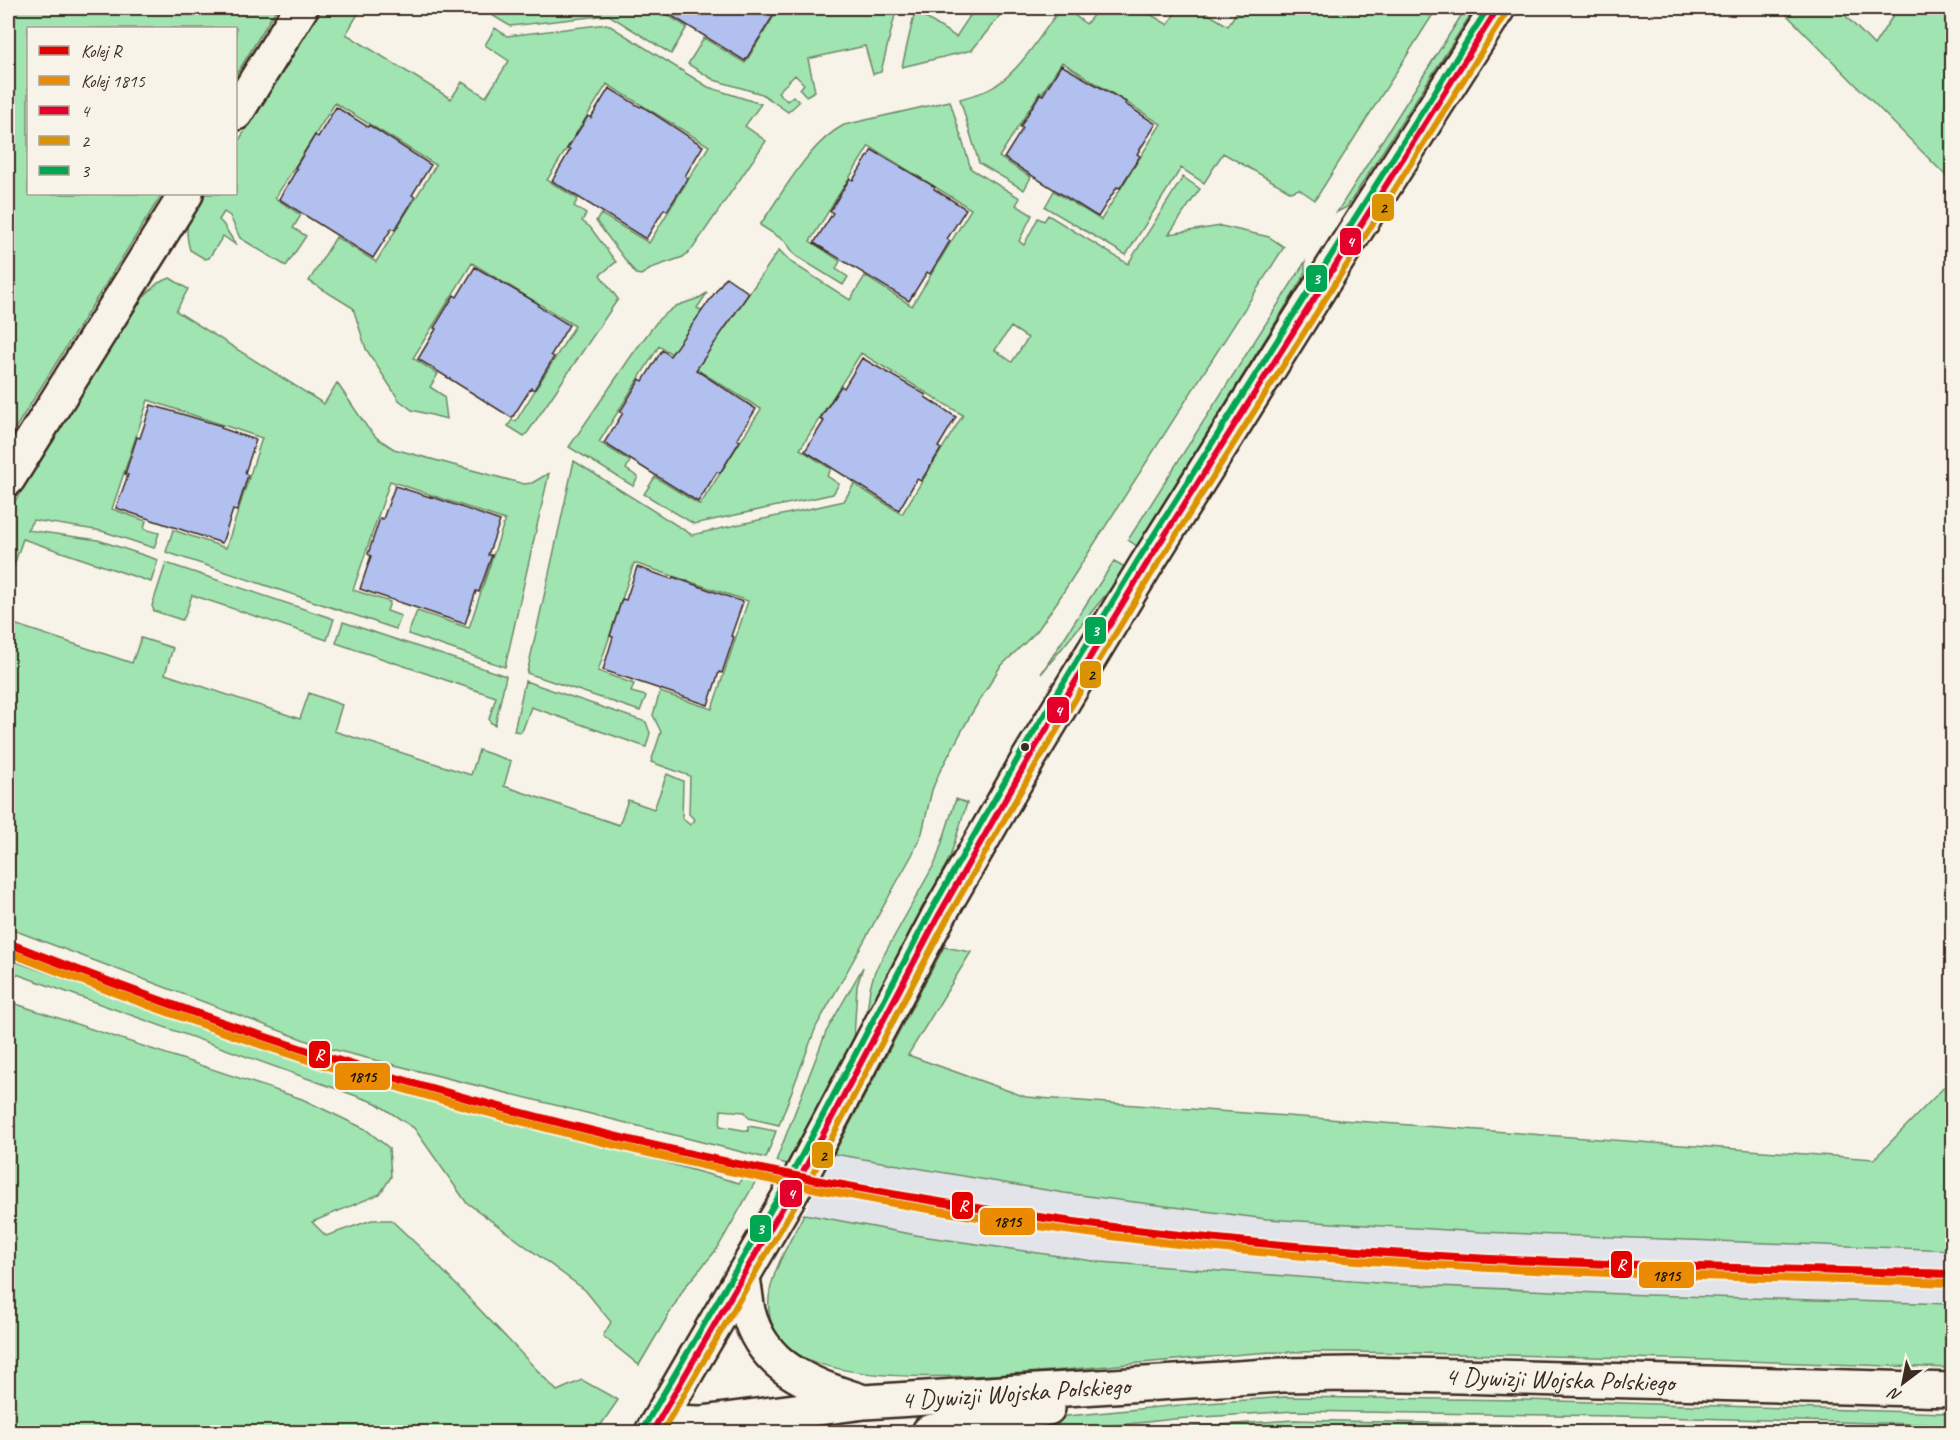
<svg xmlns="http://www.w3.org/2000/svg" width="1960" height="1440" viewBox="0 0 1960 1440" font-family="Caveat,sans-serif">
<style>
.built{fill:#e2e4ea}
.green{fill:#a0e5b1;stroke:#6e8868;stroke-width:1.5;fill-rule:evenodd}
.building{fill:#b2c0f0;stroke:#3b2a1e;stroke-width:1.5}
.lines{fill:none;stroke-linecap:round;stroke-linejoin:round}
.minor-casing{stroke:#3b2a1e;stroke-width:38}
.minor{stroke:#f7f3e8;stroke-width:33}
.bus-1-casing{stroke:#f7f3e8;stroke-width:10}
.bus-2-casing{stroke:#f7f3e8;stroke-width:10}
.bus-3-casing{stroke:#f7f3e8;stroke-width:10}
.bus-1{stroke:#e4002b;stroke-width:6}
.bus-2{stroke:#db9304;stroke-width:6}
.bus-3{stroke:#00a651;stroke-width:6}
.rail-1-casing{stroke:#f7f3e8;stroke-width:12}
.rail-2-casing{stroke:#f7f3e8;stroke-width:12}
.rail-1{stroke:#e50000;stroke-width:8}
.rail-2{stroke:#eb8a03;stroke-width:8}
.bus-dot{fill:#3b2a1e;stroke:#f7f3e8;stroke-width:2}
.labels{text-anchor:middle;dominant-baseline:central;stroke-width:4.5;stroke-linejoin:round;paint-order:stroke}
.street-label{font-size:26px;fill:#3b2a1e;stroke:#f7f3e8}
.line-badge{stroke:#f7f3e8;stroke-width:2}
.badge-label{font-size:16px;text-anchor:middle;font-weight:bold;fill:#fff}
.pale-badge-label{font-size:16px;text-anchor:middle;font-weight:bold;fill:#111}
</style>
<rect width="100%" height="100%" fill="#f7f3e8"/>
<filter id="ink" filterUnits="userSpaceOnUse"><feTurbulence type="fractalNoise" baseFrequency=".0167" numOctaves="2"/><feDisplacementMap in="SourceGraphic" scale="12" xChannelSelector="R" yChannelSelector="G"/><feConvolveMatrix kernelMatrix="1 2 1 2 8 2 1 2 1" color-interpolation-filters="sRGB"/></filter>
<g filter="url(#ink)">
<!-- built -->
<path class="built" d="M 834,1154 L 1064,1193 L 1267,1219 L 1481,1232 L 1952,1250 L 1952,1304 L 1646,1295 L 1391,1284 L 1100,1262 L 921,1236 L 804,1214 Z"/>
<!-- green -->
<path class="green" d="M 8,8 L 277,8 L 236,75 L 236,28 L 28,28 L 28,194 L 162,194 L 8,440 Z
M 325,8 L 354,8 L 358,10 L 358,14 L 346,34 L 451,99 L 462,82 L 486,97 L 509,61 L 485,45 L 495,28 L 507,36 L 607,24 L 708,87 L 761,104 L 745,126 L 766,141 L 693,248 L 683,257 L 654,267 L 641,275 L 636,274 L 596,221 L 601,214 L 649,243 L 709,146 L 607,84 L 547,180 L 578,199 L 574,206 L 586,214 L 582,221 L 590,227 L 616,262 L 600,275 L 618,299 L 528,432 L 524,436 L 508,426 L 512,420 L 516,421 L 575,326 L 472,263 L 413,358 L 438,374 L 430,387 L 444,396 L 447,419 L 412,410 L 399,400 L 366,349 L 353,308 L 309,281 L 336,237 L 376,262 L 436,165 L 335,103 L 275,198 L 301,215 L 293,228 L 306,236 L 286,266 L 240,238 L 230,216 L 224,212 L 219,220 L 223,224 L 236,245 L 223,236 L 209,258 L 205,259 L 190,250 C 182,222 191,216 205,194 L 236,194 L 236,145 L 317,15 Z
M 480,8 L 656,8 L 687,27 L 671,54 L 609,15 L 510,26 Z
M 779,8 L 889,8 L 896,11 L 881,72 L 873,74 L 865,46 L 808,59 L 815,91 L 806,96 L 800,89 L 804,84 L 795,75 L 778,92 L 787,101 L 793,96 L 799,102 L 788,112 L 762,94 L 714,80 L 688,64 L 704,38 L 745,63 Z
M 975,8 L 1006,8 L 972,50 L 902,67 L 915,11 L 956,37 Z
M 1061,8 L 1065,8 L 1086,24 L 1099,8 L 1140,8 L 1168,25 L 1178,8 L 1199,8 L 1228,26 L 1239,8 L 1437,8 L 1315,200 L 1299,189 L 1291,192 L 1223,153 L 1204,183 L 1181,168 L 1126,255 L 1045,207 L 1054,191 L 1101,220 L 1161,124 L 1062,62 L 1042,93 L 1040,92 L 999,157 L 1031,177 L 1024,190 L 979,163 L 960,99 C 973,95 985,93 995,86 C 1022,69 1042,32 1061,8 Z
M 1466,8 L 1475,8 L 1347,207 L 1337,212 Z
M 1780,8 L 1838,8 L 1874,45 L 1898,8 L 1952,8 L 1952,182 Z
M 950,101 L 971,169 L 1020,198 L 1016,205 L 1032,215 L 1019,241 L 1024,245 L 1038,218 L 1044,221 L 1048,215 L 1128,264 L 1183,177 L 1200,189 L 1169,234 L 1221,226 L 1269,237 L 1284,247 L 1057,602 L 1037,631 L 1000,667 L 970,716 L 939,773 L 932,790 L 922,833 L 912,855 L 816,1027 L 779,1125 L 749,1118 L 745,1112 L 721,1110 L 720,1126 L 748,1131 L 748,1126 L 776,1131 L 766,1158 L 323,1047 L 8,928 L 8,622 L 132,663 L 141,638 L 173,648 L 165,674 L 300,719 L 309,693 L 342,705 L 334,731 L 471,775 L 479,750 L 511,761 L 504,786 L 619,825 L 628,800 L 654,809 L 667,774 L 683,781 L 682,818 L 690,825 L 695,820 L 689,814 L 690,776 L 651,762 L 661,732 L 653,715 L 660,692 L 712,709 L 748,601 L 634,563 L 598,671 L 634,684 L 631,692 L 646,696 L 640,711 L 527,673 L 574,461 L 692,535 L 844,501 L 854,484 L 902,514 L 963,415 L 861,353 L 800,449 L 831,469 L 827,476 L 839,484 L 833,494 L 694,524 L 644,494 L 655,477 L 700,505 L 761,409 L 659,346 L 599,442 L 630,461 L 626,469 L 638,477 L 633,486 L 569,447 L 634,352 L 659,319 L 676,306 L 699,298 L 707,293 L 697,308 L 726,327 L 779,250 L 792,263 L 850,300 L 865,276 L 912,306 L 971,209 L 869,146 L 810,241 L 840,261 L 836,269 L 848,277 L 843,285 L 796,256 L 785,241 L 760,225 C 783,193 809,143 844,125 ZM 1011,327 L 1028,338 L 1012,362 L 995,350 Z
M 1305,262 L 1305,275 L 1137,546 L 1128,540 Z
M 170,278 L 188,289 L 176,311 L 324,404 L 337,383 L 367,427 L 377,438 L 394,449 L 524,484 L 532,483 L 549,473 L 505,667 L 408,634 L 417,611 L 469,628 L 505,520 L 390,481 L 353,590 L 390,602 L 387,611 L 401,616 L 396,629 L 166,552 L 173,530 L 226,548 L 262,438 L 148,400 L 112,509 L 146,521 L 144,529 L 159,533 L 154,548 L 102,531 L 33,520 L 27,530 L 98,540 L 158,560 L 151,582 L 23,539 L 14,565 L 8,558 L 8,512 L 142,298 L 158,283 Z
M 1114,561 L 1125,567 L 1116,582 L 1041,674 Z
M 166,563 L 334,619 L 327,640 L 192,595 L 185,616 L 182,620 L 154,611 L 152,606 Z
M 343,622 L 506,676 L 495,725 L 491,723 L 489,719 L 496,697 L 336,643 Z
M 525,681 L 646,722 L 650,733 L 646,747 L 531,707 L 523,729 L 521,732 L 514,731 Z
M 956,799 L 967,803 L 950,857 L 867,1013 L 870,988 L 875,971 L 936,861 Z
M 944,947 L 971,952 L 908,1055 L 1026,1097 L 1874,1159 L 1952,1079 L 1952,1250 L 1481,1232 L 1267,1219 L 1064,1193 L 834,1154 Z
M 11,960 L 256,1048 L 739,1183 L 744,1174 L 758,1177 L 717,1249 L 685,1287 L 639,1365 L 603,1336 L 611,1322 L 585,1290 L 466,1202 L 414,1128 L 376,1103 L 8,971 Z
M 863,967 L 857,986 L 854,1038 L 787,1164 L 776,1161 L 826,1032 Z
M 10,1002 L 302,1099 L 365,1129 L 389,1148 L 391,1177 L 380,1194 L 312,1222 L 326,1236 L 372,1220 L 391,1220 L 426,1253 L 557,1391 L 582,1380 L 618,1400 L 596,1432 L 8,1432 L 8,1005 Z
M 804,1214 L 921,1236 L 1100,1262 L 1391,1284 L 1646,1295 L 1952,1304 L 1952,1368 C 1787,1362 1621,1357 1456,1354 C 1398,1353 1341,1351 1283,1352 C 1259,1352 1235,1355 1211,1357 C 1162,1361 1114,1365 1065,1370 C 1003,1375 841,1389 792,1350 C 743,1312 783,1256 804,1214 Z
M 1284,1397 L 1525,1400 L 1946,1413 L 1952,1415 L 1952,1425 L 1615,1416 L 1295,1411 L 1174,1419 L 1056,1432 L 980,1432 L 1057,1417 L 1169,1406 Z
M 1294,1420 L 1835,1432 L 1136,1432 L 1173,1428 Z"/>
<!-- building -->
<path class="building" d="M 659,8 L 778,8 L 745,61 Z
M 1061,65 L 1126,102 L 1125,104 L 1156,124 L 1137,154 L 1140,156 L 1120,188 L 1117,187 L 1098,217 L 1004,158 L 1023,128 L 1020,127 L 1040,94 L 1043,95 Z
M 609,88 L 640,107 L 642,106 L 703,146 L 685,176 L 688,178 L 667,211 L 664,209 L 646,239 L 552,181 L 570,150 L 567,149 L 588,116 L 591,118 Z
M 336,107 L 368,127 L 369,125 L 431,165 L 412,195 L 415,197 L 395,230 L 392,228 L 373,258 L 279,199 L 297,169 L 295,168 L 315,135 L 318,137 Z
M 872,150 L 935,187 L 934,189 L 966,209 L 947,239 L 950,241 L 930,274 L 927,272 L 909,301 L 814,243 L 833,213 L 830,211 L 850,178 L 853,180 Z
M 475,267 L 539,304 L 538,306 L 569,325 L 551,355 L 554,357 L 534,390 L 531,388 L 512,418 L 418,359 L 436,329 L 434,328 L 454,295 L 457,297 Z
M 726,277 L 749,293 L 696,370 L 756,409 L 737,439 L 740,441 L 720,473 L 717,472 L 698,502 L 604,443 L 623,413 L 620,412 L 640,379 L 643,381 L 662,350 L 670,356 Z
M 862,358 L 926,395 L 925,397 L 956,417 L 938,447 L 941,449 L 921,481 L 917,479 L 899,510 L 805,451 L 824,421 L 820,419 L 841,386 L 844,388 Z
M 151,405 L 222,426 L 221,428 L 256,440 L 245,473 L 248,475 L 237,511 L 233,510 L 222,543 L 116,508 L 128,475 L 125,474 L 137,437 L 140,438 Z
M 395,486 L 430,497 L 430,496 L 500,521 L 488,555 L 492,555 L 479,592 L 476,591 L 465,624 L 360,589 L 371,556 L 368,554 L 380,518 L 383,519 Z
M 637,567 L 672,579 L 673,577 L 743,602 L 731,636 L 734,637 L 722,673 L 719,672 L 708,705 L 603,670 L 613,637 L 610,636 L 622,599 L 626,600 Z"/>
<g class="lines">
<!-- minor casing -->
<g class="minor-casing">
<g id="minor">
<path d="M 236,113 L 301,8"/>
<path d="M 8,479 L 186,194"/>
<path d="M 743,1278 C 745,1289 746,1300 748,1311 C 762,1367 808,1384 858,1400"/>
<path id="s1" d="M 659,1422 L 702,1423 L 865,1402 L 1282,1375 L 1351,1374 L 1458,1376 L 1952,1390"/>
<path d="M 652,1432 L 801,1176 L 939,915 L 1029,758 L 1146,565 L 1346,246 L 1498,8"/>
<path d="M 929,1432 L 1048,1408"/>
</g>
</g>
<!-- minor -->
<use href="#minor" class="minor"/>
<!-- bus-1 casing -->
<g class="bus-1-casing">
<path id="bus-1" d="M 652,1432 L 801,1176 L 939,915 L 1029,758 L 1146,565 L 1498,8"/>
</g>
<!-- bus-2 casing -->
<g class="bus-2-casing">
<path id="bus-2" d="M 662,1432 L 809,1181 L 947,919 L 1037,763 L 1154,570 L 1506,13"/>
</g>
<!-- bus-3 casing -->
<g class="bus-3-casing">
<path id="bus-3" d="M 644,1427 L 793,1172 L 931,911 L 1021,753 L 1138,560 L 1488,8"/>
</g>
<!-- bus-1 -->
<use href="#bus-1" class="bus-1"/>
<!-- bus-2 -->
<use href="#bus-2" class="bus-2"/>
<!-- bus-3 -->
<use href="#bus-3" class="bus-3"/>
<!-- rail-1 casing -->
<g class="rail-1-casing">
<path id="rail-1" d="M 8,943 C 113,984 219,1023 327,1057 C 590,1139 862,1197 1136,1230 C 1406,1263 1680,1266 1952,1274"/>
</g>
<!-- rail-2 casing -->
<g class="rail-2-casing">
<path id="rail-2" d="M 8,952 C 113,993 219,1032 327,1066 C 590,1147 862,1206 1135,1239 C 1406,1272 1679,1275 1952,1283"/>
</g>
<!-- rail-1 -->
<use href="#rail-1" class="rail-1"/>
<!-- rail-2 -->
<use href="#rail-2" class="rail-2"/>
</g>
</g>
<!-- markers -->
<circle class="bus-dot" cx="1025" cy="747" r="5"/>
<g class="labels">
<!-- street labels -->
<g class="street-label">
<text stroke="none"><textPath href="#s1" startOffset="903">4 Dywizji Wojska Polskiego</textPath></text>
<text stroke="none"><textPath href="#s1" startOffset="358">4 Dywizji Wojska Polskiego</textPath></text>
</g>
</g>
<g class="line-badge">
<rect x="1371" y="193" width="24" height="29" rx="6" fill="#db9304"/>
<rect x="1339" y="227" width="23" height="29" rx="6" fill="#e4002b"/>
<rect x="1305" y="264" width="23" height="29" rx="6" fill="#00a651"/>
<rect x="1084" y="616" width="23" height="29" rx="6" fill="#00a651"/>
<rect x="1079" y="660" width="23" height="29" rx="6" fill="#db9304"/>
<rect x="1046" y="696" width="24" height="28" rx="6" fill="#e4002b"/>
<rect x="308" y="1040" width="23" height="29" rx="6" fill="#e50000"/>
<rect x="334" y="1062" width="57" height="29" rx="6" fill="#eb8a03"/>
<rect x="811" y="1141" width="23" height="28" rx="6" fill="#db9304"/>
<rect x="779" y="1179" width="24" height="29" rx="6" fill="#e4002b"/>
<rect x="951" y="1191" width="23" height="29" rx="6" fill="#e50000"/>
<rect x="979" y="1207" width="57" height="29" rx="6" fill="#eb8a03"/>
<rect x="749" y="1214" width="23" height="29" rx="6" fill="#00a651"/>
<rect x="1610" y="1250" width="23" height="29" rx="6" fill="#e50000"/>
<rect x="1638" y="1261" width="57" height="28" rx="6" fill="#eb8a03"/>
</g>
<g class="badge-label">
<text x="1350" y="247">4</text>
<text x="1316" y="284">3</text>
<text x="1095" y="636">3</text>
<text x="1058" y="716">4</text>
<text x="319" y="1060">R</text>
<text x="791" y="1199">4</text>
<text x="963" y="1211">R</text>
<text x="760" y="1234">3</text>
<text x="1621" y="1270">R</text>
</g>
<g class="pale-badge-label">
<text x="1383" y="213">2</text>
<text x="1091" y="680">2</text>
<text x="362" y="1082">1815</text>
<text x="823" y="1161">2</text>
<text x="1007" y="1227">1815</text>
<text x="1666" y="1281">1815</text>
</g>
<!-- margin -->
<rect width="1960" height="1440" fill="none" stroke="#f7f3e8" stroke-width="30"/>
<rect x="15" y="15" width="1930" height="1410" fill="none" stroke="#3b2a1e" stroke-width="2" filter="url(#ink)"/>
<!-- legend -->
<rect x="27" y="27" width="210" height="168" fill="#f7f3e8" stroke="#aca397" stroke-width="1.5"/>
<rect x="39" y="46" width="30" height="9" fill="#e50000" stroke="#aca397" stroke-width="1.5"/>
<text x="81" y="57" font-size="18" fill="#3b2a1e">Kolej R</text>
<rect x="39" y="76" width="30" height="9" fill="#eb8a03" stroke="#aca397" stroke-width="1.5"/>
<text x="81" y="87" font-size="18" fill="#3b2a1e">Kolej 1815</text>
<rect x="39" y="106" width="30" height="9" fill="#e4002b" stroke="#aca397" stroke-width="1.5"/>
<text x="81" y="117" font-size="18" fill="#3b2a1e">4</text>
<rect x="39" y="136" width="30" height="9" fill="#db9304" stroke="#aca397" stroke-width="1.5"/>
<text x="81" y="147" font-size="18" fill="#3b2a1e">2</text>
<rect x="39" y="166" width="30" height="9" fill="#00a651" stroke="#aca397" stroke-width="1.5"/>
<text x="81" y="177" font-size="18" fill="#3b2a1e">3</text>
<!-- north arrow -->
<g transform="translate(1903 1383) rotate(212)" stroke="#f7f3e8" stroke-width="4.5" paint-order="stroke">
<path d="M0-4.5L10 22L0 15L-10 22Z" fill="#3b2a1e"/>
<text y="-9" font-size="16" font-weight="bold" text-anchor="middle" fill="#3b2a1e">N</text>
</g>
</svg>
